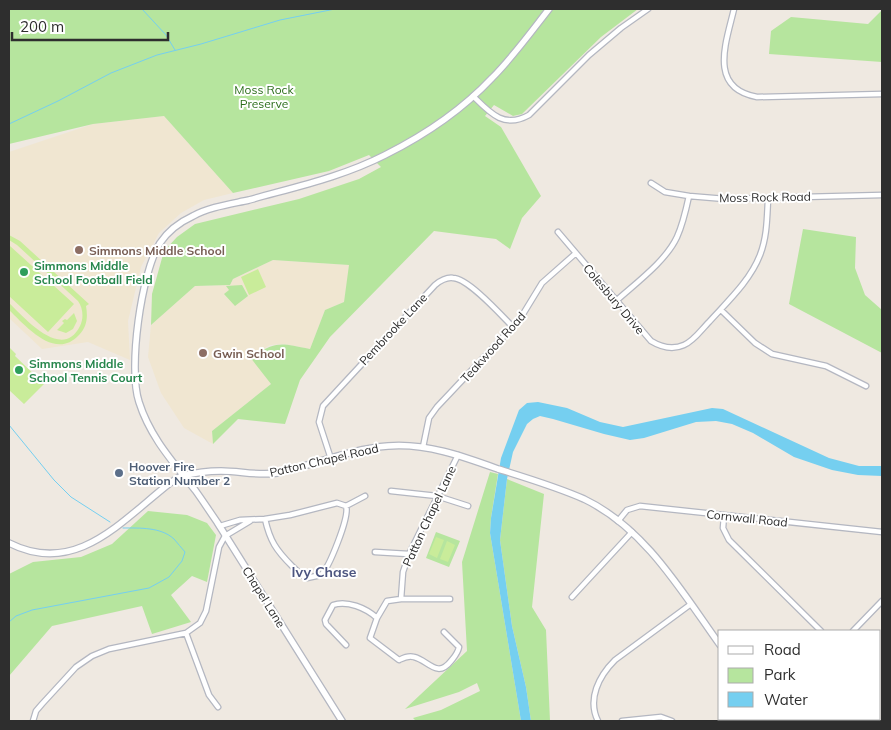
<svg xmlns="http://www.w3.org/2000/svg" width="891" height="730" viewBox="0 0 891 730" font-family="Mulish,sans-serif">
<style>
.education{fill:#f0e6d1}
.green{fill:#b6e59e}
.pitch{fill:#c9ec9a}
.water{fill:#75cff0}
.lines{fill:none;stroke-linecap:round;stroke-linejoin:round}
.stream{stroke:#75cff0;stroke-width:1}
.minor-casing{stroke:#b4b7c1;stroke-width:7}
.tertiary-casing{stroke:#b4b7c1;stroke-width:8}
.minor{stroke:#fff;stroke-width:4.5}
.tertiary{stroke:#fff;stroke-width:5.5}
.education-dot{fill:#8d6e63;stroke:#fff;stroke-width:2}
.leisure-dot{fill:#2e9e5b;stroke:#fff;stroke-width:2}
.service-dot{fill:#5c6f8a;stroke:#fff;stroke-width:2}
.labels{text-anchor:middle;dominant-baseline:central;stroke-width:4;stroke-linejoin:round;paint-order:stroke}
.park-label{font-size:12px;fill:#2c6e1b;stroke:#fff}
.street-label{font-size:12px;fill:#2e2e2e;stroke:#fff}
.education-label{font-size:12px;font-weight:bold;fill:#785e54;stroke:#fff;text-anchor:start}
.leisure-label{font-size:12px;font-weight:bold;fill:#27864d;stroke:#fff;text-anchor:start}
.service-label{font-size:12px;font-weight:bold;fill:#4e5e75;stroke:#fff;text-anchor:start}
.neighbourhood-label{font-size:14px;font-weight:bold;fill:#4d5680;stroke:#fff}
</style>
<rect width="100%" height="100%" fill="#efe9e1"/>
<!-- education -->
<path class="education" d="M 164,116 L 233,193 L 204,200 L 181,213 L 159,233 L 141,267 L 128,321 L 130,360 L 88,342 L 42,349 L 9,318 L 9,152 L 93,124 Z
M 273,260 L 350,265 L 344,302 L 325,310 L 310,349 L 284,344 L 270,345 L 251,357 L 271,384 L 212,431 L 213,444 L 184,428 L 161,393 L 148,357 L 151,325 L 195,286 L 230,285 L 233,279 Z"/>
<!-- green -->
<path class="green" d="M 9,9 L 638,9 L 601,37 L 522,114 L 513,116 L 494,105 L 485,116 L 501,127 L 541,196 L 522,218 L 510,249 L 496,239 L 434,231 L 330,337 L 300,380 L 285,424 L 238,419 L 213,444 L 212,431 L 271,384 L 250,357 C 278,341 279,343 310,349 L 325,310 L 344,302 L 349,265 L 273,260 L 233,279 L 230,285 L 195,286 L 151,325 L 152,294 L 164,251 L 177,237 L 195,224 L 299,199 L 359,179 L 381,167 L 369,155 L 329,171 L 233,193 L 164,116 L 93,124 L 9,144 Z
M 882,10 L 882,62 L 769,54 L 771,31 L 791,17 L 868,24 Z
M 803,229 L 856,237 L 855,268 L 865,295 L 882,310 L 882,353 L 789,304 Z
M 242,285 L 248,296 L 235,306 L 224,294 L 229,290 L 226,286 Z
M 490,472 L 498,474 L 491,518 L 490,533 L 521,721 L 416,721 L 413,718 L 441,710 L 480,691 L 477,683 L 459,692 L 405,709 L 467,651 L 462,562 Z
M 507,479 L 544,494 L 532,607 L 546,630 L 550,721 L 531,721 L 526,687 L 512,626 L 500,540 Z
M 148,511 L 187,515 L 207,523 L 216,535 L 207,582 L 192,576 L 171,595 L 191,622 L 152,634 L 142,606 L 52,626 L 9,676 L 9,574 L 33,562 L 81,557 L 112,544 Z
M 436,532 L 460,541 L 449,567 L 426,558 Z"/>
<!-- pitch -->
<path class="pitch" d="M 9,235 L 20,241 L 89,304 L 86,306 C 88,317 87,327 79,335 C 55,361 26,326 9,310 L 9,303 C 24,317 62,362 80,326 C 84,318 83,308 78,301 L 17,245 L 9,240 Z
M 10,246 L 74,304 L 48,332 L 9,296 L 9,248 Z
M 258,269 L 266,287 L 249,295 L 241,277 Z
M 74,313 L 77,321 L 73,329 L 66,333 L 57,330 L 64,323 L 62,321 L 65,319 L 67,320 Z
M 9,347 L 16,354 L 15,356 L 44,384 L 24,404 L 9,390 Z
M 436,537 L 444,540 L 437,558 L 429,554 Z
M 447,541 L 455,545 L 448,562 L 440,559 Z"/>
<!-- water -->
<path class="water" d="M 538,402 L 567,408 L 600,422 L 623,427 L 712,408 L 723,409 L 829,458 L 859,466 L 882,466 L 882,476 L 858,475 L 832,470 L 794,457 L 753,433 L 732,424 L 716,421 L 696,422 L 644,438 L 630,440 L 604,434 L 553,419 L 540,416 L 533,419 L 527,424 L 513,452 L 507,479 L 500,540 L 512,626 L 526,687 L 531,721 L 521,721 L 490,533 L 491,518 L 501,458 L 519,410 L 527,403 Z"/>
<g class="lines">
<!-- stream -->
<path class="stream" d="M 142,9 L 166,35 L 175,50
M 9,124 L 58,101 L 111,73 L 157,55 L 201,44 L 280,20 L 335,9
M 9,425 L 54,480 L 71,497 L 110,522
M 9,622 L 16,616 L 32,610 L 149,588 L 169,577 L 182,561 L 185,552 C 181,548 178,543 174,539 C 161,527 140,528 123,528"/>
<!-- minor casing -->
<g class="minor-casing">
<path id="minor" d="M 734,9 C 726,43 708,88 757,97 L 882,94
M 473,96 C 490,113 504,129 529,115 L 589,55 L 621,28 L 648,9
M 651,183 L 665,192 L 689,196 L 725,199 L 882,195
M 558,232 L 651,341 C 661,347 673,350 684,345 C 694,341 701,330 709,322 C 727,302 750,281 760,255 C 767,237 767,219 768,199
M 616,301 C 636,283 666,261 677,237 C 683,224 686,210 689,196
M 721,310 L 755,343 L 772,354 L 826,366 L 866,386
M 423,447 L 429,418 L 437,407 L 520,319 L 542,283 L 576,253
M 331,459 L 319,422 L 323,406 L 435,285 C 440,281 446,277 453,278 C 468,278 501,315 513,327
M 391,491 L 437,496 L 468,506
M 337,503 L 346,506 C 350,516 329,568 321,575 L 307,578 C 301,575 297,571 292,566 C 276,550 270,541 265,519 L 290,515 Z
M 346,506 L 365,496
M 724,516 L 723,528 L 729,540 L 821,631
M 618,521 L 627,510 L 640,506 L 882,532
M 220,526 L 240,520 L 265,519
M 375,552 L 409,554
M 572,597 L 632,532
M 401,599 L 450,599
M 853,631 L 882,601
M 444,632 L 459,647 C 458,653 455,656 451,661 C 437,679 428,660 414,657 C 408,655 403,658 399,660 L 370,638 L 377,618 L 387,601 L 401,599 L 403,572 L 409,554 L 458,455
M 186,633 L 209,695 L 218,707
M 346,645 L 326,624 L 325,620 L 333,605 C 347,600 366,608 377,618
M 33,721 L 36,711 L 42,704 L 76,667 L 92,656 L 109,649 L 186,633 L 200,623 L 206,611 L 219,547 L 225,536 L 250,521
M 598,721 C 587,699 599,676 615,660 L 691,604
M 622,721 L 661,717 L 672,721"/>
</g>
<!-- tertiary casing -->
<g class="tertiary-casing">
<path id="tertiary" d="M 9,543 C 76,577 121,521 170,483 C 174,481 178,477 183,476 C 194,473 209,471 221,471 C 240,471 258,476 277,473 C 314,465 350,449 388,446 C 426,443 462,456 498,469 C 527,478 557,487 584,499 C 645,528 682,592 720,645
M 772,719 L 774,721
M 342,721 L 217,522 C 210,512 203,501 195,490 C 173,462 150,437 139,402 C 128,369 141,273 160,243 C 168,231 180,222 193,216 C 209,207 231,204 249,200 C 295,187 342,177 385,155 C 425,135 462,110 492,78 C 513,57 531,32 549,9"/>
</g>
<!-- minor -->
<use href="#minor" class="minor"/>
<!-- tertiary -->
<use href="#tertiary" class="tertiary"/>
</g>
<!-- markers -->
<g class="education-dot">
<circle cx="79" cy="250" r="5"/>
<circle cx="203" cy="353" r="5"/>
</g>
<g class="leisure-dot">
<circle cx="24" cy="272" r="5"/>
<circle cx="19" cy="370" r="5"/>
</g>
<circle class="service-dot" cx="119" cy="473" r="5"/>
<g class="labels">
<!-- park labels -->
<g class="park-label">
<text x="264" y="89">Moss Rock<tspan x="264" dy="14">Preserve</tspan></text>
</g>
<!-- street labels -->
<g class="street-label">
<text transform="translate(765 197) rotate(-1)">Moss Rock Road</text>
<text transform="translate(614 299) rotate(50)">Colesbury Drive</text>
<text transform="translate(393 329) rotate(-47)">Pembrooke Lane</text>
<text transform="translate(493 347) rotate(-48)">Teakwood Road</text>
<text transform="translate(324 460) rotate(-13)">Patton Chapel Road</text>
<text transform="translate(429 516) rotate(-65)">Patton Chapel Lane</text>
<text transform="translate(747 518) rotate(6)">Cornwall Road</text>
<text transform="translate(264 597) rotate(58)">Chapel Lane</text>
</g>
<!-- education labels -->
<g class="education-label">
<text x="89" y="250">Simmons Middle School</text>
<text x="213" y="353">Gwin School</text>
</g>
<!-- leisure labels -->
<g class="leisure-label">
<text x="34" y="265">Simmons Middle<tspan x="34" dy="14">School Football Field</tspan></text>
<text x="29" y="363">Simmons Middle<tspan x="29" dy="14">School Tennis Court</tspan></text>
</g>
<!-- service labels -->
<g class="service-label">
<text x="129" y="466">Hoover Fire<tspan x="129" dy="14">Station Number 2</tspan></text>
</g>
<!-- neighbourhood labels -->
<g class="neighbourhood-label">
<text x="324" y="572">Ivy Chase</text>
</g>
</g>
<!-- border -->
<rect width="891" height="730" fill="none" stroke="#2e2e2e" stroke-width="20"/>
<!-- legend -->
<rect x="718" y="630" width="162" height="90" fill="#ffffff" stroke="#ababab"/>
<rect x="728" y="646" width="25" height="8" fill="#ffffff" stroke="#ababab"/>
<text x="764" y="655" font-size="15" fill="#2e2e2e">Road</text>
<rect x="728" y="668" width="25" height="15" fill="#b6e59e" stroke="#ababab"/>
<text x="764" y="680" font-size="15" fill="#2e2e2e">Park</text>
<rect x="728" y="692" width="25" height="15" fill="#75cff0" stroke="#ababab"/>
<text x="764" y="705" font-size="15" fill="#2e2e2e">Water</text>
<!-- scale -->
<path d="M12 32v8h156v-8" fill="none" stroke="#2e2e2e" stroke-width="2.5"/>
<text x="20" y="32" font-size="15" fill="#2e2e2e" stroke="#ffffff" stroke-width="4" paint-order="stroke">200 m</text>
</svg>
